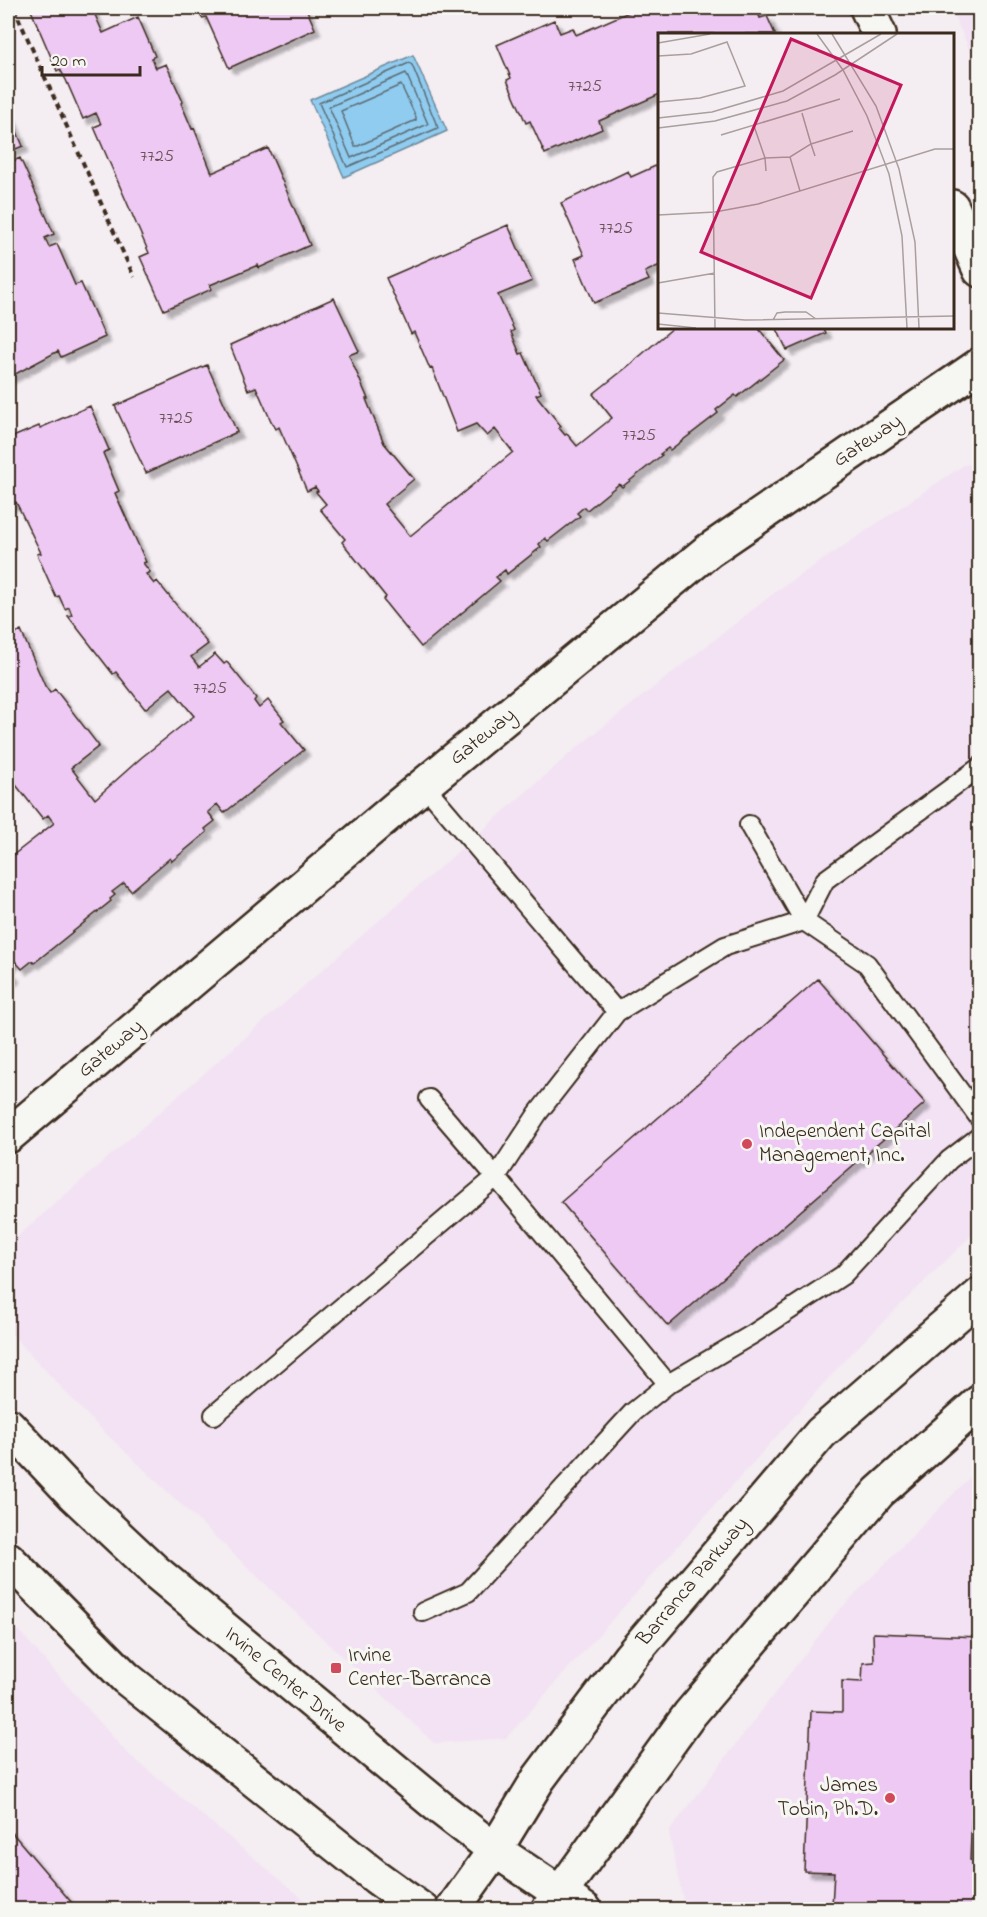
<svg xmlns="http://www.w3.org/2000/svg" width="987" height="1917" viewBox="0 0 987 1917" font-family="'Indie Flower',sans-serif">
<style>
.built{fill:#f2e2f3}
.water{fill:#8fccf0;stroke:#6d8b9c;stroke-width:1.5}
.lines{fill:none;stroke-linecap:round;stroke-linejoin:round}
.shore{stroke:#5d6b72;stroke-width:1.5}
.building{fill:#edc9f4;stroke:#3b2a1e;stroke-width:1.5;filter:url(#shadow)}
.service-casing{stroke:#3b2a1e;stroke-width:22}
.tertiary-casing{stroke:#3b2a1e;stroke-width:38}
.secondary-casing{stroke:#3b2a1e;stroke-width:38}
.primary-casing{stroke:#3b2a1e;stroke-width:38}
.path{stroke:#3b2a1e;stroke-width:4;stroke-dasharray:6 4.5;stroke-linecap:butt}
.service{stroke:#f6f6f2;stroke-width:18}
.tertiary{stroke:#f6f6f2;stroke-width:33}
.secondary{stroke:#f6f6f2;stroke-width:33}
.primary{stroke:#f6f6f2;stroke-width:33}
.poi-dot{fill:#d1495b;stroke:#f6f6f2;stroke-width:2}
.labels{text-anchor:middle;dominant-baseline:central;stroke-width:6;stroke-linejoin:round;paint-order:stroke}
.number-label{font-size:18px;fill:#685254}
.street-label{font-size:21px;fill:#3b2a1e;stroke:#f6f6f2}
.poi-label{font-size:21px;fill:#3b2a1e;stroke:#f6f6f2;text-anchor:start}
.inset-road{fill:none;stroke:#aa9f9d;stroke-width:1.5}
.view{fill:#c2185b;fill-opacity:0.15;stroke:#c2185b;stroke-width:3}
.inset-edge{fill:none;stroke:#3b2a1e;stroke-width:3}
</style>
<defs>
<filter id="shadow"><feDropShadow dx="5.5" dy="5.5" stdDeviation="1.5" flood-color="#0004"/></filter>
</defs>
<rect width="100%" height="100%" fill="#f4edf2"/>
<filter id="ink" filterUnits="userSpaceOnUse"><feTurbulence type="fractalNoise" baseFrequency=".0167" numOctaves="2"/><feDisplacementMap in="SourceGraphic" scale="12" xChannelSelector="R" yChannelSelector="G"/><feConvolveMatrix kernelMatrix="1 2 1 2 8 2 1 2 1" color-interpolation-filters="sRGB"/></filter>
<g filter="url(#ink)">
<!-- built -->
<path class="built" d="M 951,8 L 979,8 L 979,71 Z
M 979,464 L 979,1228 L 850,1354 L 506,1738 L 434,1743 L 94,1422 L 8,1330 L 8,1245 L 579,746 L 777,591 L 964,465 Z
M 979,1468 L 979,1909 L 704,1909 L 683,1899 L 669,1832 L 835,1615 Z
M 8,1619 L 127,1753 L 315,1909 L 8,1909 Z"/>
<!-- water -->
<path class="water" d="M 413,55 L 447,131 L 344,177 L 310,100 Z"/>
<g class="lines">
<!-- shore -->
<path class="shore" d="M 409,63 L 412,65 L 438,128 L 347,167 L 319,103 Z
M 406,73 L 428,124 L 351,158 L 329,107 Z
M 401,85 L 416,117 L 416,120 L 358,146 L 355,146 L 341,111 Z"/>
</g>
<!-- building -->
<path class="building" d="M 30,8 L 92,8 L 103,33 L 138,17 L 155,56 L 151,58 L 156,68 L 166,64 L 183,102 L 181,103 L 192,129 L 194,128 L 212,173 L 268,148 L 310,245 L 259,268 L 258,265 L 210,285 L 212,289 L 164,310 L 140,257 L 149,253 L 94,127 L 101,124 L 96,113 L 83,119 L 66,80 L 60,69 L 57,71 Z
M 198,8 L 306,8 L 315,29 L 229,68 L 206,17 L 202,18 Z
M 638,8 L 756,8 L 760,18 L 767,16 L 775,34 L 660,34 L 660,94 L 599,121 L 602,129 L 545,154 L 530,121 L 526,123 L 507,80 L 511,78 L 497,45 L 554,20 L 560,33 L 573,28 L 576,35 Z
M 8,111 L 23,146 L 8,152 Z
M 8,153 L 11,162 L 20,158 L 54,234 L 45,238 L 49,247 L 57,244 L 75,285 L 81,283 L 105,337 L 61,357 L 58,351 L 8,378 Z
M 660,164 L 660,265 L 645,272 L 649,280 L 594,303 L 575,259 L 584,255 L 561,203 L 628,171 L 631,177 Z
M 508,225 L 532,281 L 498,295 L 514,330 L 511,332 L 520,354 L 523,353 L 541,393 L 536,395 L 561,426 L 559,428 L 565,435 L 567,434 L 577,446 L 612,418 L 593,394 L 627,367 L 674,327 L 763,327 L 759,329 L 784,360 L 737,397 L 735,395 L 716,410 L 718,413 L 670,450 L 668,448 L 660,454 L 662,455 L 622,487 L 619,484 L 587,510 L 584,507 L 577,513 L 580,516 L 548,541 L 545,538 L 539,544 L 541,547 L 507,574 L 505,570 L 496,577 L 500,581 L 421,647 L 383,600 L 386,597 L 342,542 L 345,539 L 320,509 L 326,504 L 316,492 L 318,491 L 315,487 L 307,491 L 279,427 L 276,429 L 271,421 L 256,387 L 248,390 L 230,345 L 334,298 L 359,351 L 349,355 L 368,399 L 366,399 L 384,443 L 414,479 L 384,504 L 410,536 L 513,452 L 495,429 L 487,436 L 476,424 L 457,432 L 432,368 L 430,369 L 414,332 L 411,334 L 386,278 Z
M 776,327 L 823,327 L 826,333 L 787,350 Z
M 207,365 L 237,432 L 146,473 L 115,406 Z
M 90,406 L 109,450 L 103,453 L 119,491 L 115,493 L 146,562 L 143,563 L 150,572 L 146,574 L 154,584 L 157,581 L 208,644 L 191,657 L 199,667 L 215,654 L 224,664 L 227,662 L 256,698 L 254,701 L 259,708 L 268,700 L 284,720 L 281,722 L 304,750 L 224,813 L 217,804 L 208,812 L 215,821 L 205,829 L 207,832 L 172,861 L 170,858 L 131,891 L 124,883 L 112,892 L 115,895 L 110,899 L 111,901 L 34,963 L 32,961 L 22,969 L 15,961 L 8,967 L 8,859 L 54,823 L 48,815 L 43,819 L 8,775 L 8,637 L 21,631 L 45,686 L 50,693 L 55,689 L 99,746 L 71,768 L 95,799 L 142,757 L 194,716 L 171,688 L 145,709 L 116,672 L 113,674 L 68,616 L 72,615 L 69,607 L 65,609 L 59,596 L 56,597 L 37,554 L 41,553 L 16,502 L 8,506 L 8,439 L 39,426 L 40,428 Z
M 8,969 L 14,977 L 8,982 Z
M 818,979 L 925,1103 L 668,1326 L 561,1202 Z
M 873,1633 L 980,1637 L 980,1737 L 975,1737 L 970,1860 L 980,1861 L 980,1910 L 853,1910 L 853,1908 L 832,1906 L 834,1872 L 804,1871 L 811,1711 L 842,1712 L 842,1681 L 862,1682 L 863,1663 L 874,1662 Z
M 8,1828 L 78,1910 L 8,1910 Z"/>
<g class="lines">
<!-- service casing -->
<g class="service-casing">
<path id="service" d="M 424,785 L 617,1012
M 749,825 L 804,921
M 804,921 L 825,880 L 980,767
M 668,1384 L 496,1177 L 538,1113 L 617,1012 L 725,946 L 804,921 L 867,964 L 980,1119
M 214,1415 L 496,1177 L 429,1099
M 423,1612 L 468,1592 L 633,1412 L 668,1384 L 753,1334 L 843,1275 L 949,1160 L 980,1136"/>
</g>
<!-- tertiary casing -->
<g class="tertiary-casing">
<path id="tertiary" d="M 867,8 L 879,34
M 952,207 L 980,270
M 8,1136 L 397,807 L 708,551 L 980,365"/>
</g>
<!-- secondary casing -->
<g class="secondary-casing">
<path id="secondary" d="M 452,1910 L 495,1850 L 539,1778 L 630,1657 L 821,1433 L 980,1295
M 548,1910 L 690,1714 L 879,1492 L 980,1402"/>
</g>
<!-- primary casing -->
<g class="primary-casing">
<path id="primary" d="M 8,1425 L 74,1495 L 156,1572 L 443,1810 L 495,1850 L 585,1910
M 8,1559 L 126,1678 L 376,1877 L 422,1910"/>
</g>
<!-- path -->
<path class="path" d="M 14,8 L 134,277"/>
<!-- service -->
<use href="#service" class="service"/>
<!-- tertiary -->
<use href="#tertiary" class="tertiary"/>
<!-- secondary -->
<use href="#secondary" class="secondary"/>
<!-- primary -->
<use href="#primary" class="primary"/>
</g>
</g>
<!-- markers -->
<g class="poi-dot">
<circle cx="747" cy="1144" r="6"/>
<rect x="330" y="1662" width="12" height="12" rx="3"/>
<circle cx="890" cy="1798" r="6"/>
</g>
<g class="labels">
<!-- number labels -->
<g class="number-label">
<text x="585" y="87">7725</text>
<text x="157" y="157">7725</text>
<text x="616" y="229">7725</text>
<text x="176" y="419">7725</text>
<text x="639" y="436">7725</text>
<text x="210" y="689">7725</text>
</g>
<!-- street labels -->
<g class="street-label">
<text transform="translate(868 441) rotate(-34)">Gateway</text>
<text transform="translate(483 737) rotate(-39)">Gateway</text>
<text transform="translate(111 1049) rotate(-40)">Gateway</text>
<text transform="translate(693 1582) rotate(-50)">Barranca Parkway</text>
<text transform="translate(285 1680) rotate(40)">Irvine Center Drive</text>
</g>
<!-- poi labels -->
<g class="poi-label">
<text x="759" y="1132">Independent Capital<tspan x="759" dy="24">Management, Inc.</tspan></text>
<text x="348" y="1656">Irvine<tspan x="348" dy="24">Center-Barranca</tspan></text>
<text x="878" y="1786" text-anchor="end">James<tspan x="878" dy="24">Tobin, Ph.D.</tspan></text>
</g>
</g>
<!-- overview -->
<g transform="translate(658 33)">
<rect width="296" height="296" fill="#f4edf2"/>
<path class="inset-road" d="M 159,1 L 185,37 L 209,83 L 231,141 L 244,203 L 249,295M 174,1 L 218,73 L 241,136 L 257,209 L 261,295M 0,10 L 52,1M 0,23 L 33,21 L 69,9 L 87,53 L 42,65 L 0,69M 0,85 L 54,79 L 125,58 L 223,1M 96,93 L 107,125 L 132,124 L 153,111 L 144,80M 0,95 L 57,88 L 129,68 L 177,42 L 239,1M 63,102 L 182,66M 157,123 L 153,111 L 195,98M 132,124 L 142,158M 0,182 L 57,179 L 100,171 L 277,116 L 296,116M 0,250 L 57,240M 0,280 L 87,287 L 296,283M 115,287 L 119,280 L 127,279 L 148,279 L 158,286M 0,291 L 38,295M 57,295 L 55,144 L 59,139 L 107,125 L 108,138"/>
<path class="view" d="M 133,6 L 243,52 L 153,265 L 43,219 Z"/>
<rect width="296" height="296" class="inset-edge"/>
</g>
<!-- margin -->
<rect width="987" height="1917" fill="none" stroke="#f6f6f2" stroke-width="30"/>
<rect x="15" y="15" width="957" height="1887" fill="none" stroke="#3b2a1e" stroke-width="2" filter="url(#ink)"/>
<!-- scale -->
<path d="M42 66v9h98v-9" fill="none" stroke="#3b2a1e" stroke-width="3"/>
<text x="51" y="66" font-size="18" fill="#3b2a1e" stroke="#f6f6f2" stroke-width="4.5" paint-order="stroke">20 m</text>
</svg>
